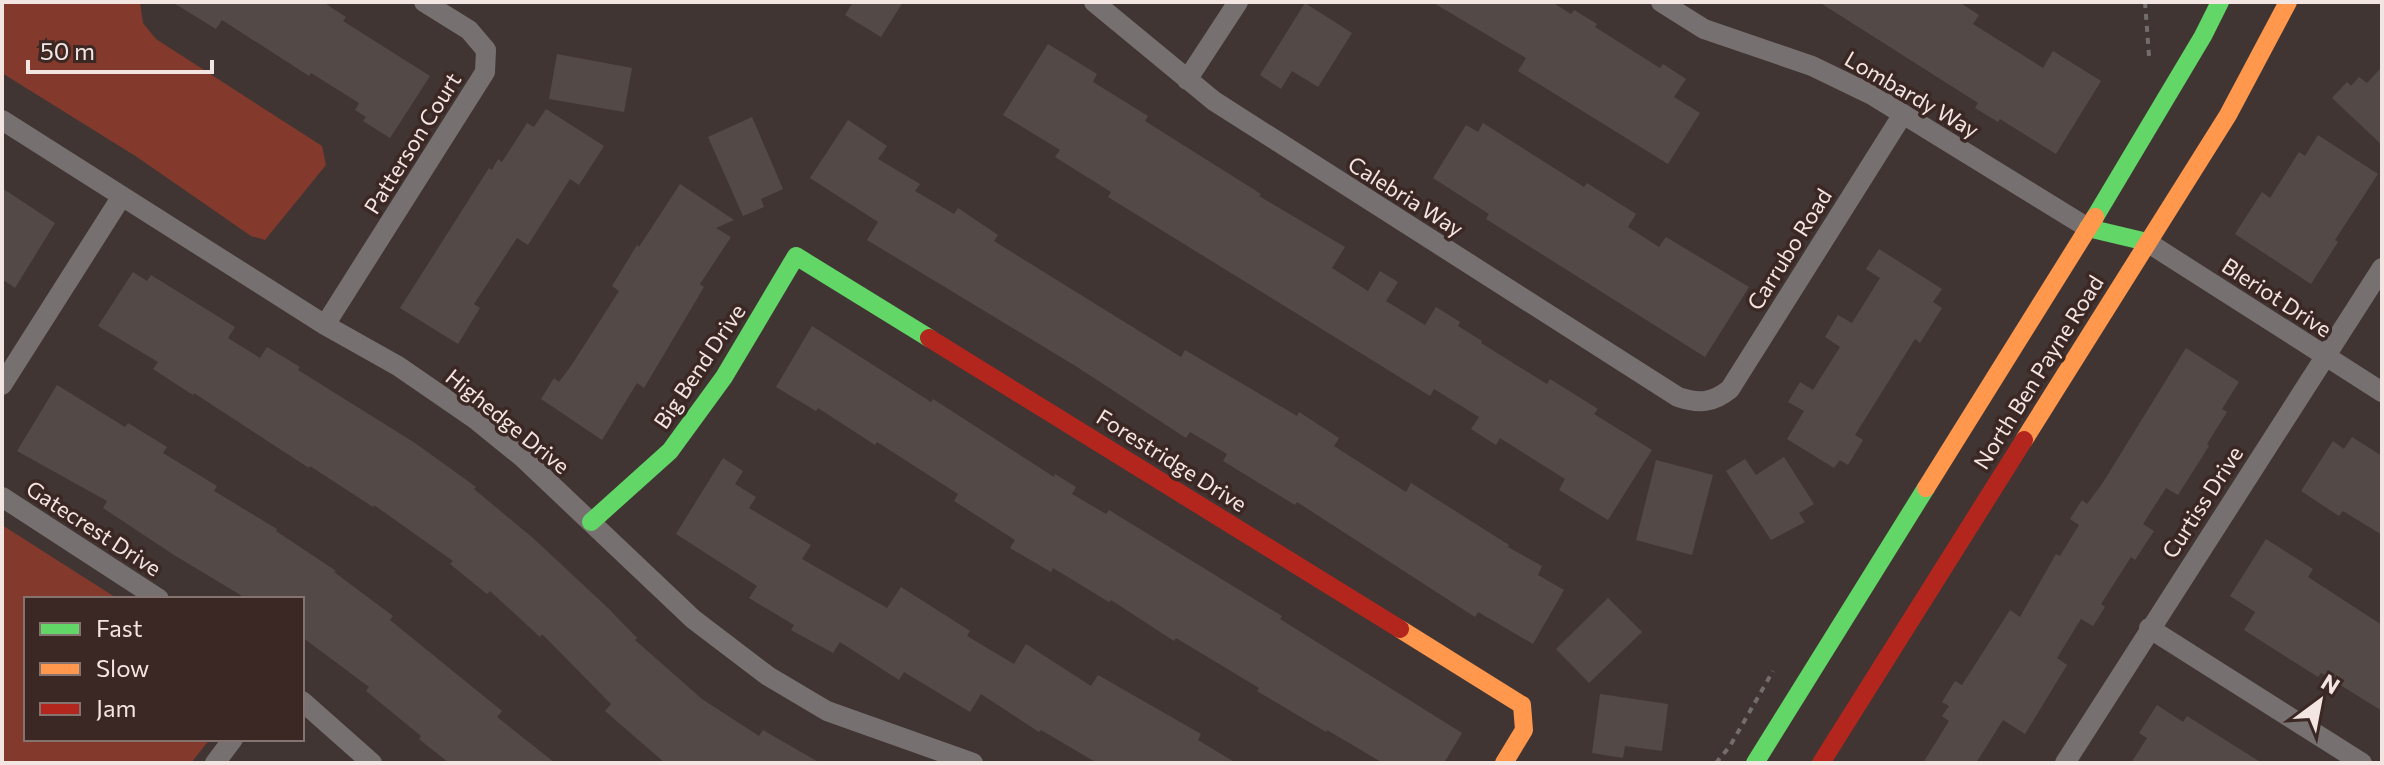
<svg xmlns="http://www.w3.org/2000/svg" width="2384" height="765" viewBox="0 0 2384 765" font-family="Commissioner,sans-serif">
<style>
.green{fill:#833a2c}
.building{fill:#534a48}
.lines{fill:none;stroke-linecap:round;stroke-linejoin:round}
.path{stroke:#736e6d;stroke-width:4;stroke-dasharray:6 6;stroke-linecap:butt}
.street{stroke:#767170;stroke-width:20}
.fast{stroke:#63d668;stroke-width:18}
.slow{stroke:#ff974d;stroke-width:18}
.jam{stroke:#b3261e;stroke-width:18}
.labels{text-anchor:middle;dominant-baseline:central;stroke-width:7;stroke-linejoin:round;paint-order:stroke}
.street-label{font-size:22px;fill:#f3e5e2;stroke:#3b2723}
</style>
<rect width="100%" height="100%" fill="#403533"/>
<!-- green -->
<path class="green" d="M 2,2 L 140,2 L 143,23 L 156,39 L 322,146 L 326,165 L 265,240 L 251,236 L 137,157 L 2,73 Z
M 2,525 L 118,599 L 26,599 L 26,739 L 210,739 L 191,763 L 2,763 Z"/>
<!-- building -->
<path class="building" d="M 172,2 L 323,2 L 346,17 L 343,21 L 430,76 L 390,138 L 363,121 L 366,117 L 355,110 L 359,103 L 311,73 L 309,76 L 222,20 L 216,29 Z
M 853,2 L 903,2 L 881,37 L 845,15 Z
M 1432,2 L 1552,2 L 1571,14 L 1574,10 L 1597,24 L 1595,27 L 1660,68 L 1663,64 L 1686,79 L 1674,97 L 1700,113 L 1668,164 L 1518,71 L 1526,58 Z
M 1819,2 L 1959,2 L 1979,15 L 1973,24 L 2043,68 L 2053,51 L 2101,81 L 2056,154 L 2000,119 L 1998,122 L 1975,108 L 1978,103 Z
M 1305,3 L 1352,33 L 1318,87 L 1292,71 L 1281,89 L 1260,75 Z
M 1048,44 L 1097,74 L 1093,82 L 1148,116 L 1145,121 L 1261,194 L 1259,196 L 1345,247 L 1332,268 L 1368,291 L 1380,271 L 1398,282 L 1386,301 L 1425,325 L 1436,307 L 1460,322 L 1458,326 L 1482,341 L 1481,343 L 1547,384 L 1550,379 L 1598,409 L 1594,414 L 1652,450 L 1608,520 L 1559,490 L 1565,479 L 1500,438 L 1496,445 L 1471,429 L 1479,417 L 1434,389 L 1430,396 L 1108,197 L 1111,192 L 1055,157 L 1060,150 L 1003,115 Z
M 557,54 L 632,68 L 624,112 L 549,99 Z
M 2382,67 L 2382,145 L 2332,98 L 2347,82 L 2351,86 L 2359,77 L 2367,83 Z
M 546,109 L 604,146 L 579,185 L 570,179 L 528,245 L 517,238 L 474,304 L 480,308 L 458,344 L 400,308 L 489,168 L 492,170 L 498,159 L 502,162 L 527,123 L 534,127 Z
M 752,117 L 783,189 L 761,199 L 764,207 L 743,216 L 708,137 Z
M 848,120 L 887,146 L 878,159 L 920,184 L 915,191 L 954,214 L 958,208 L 998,235 L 994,241 L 1181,357 L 1185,350 L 1297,416 L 1299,412 L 1339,438 L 1334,446 L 1406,492 L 1411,483 L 1509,545 L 1508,547 L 1542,566 L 1538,575 L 1564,590 L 1533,644 L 1478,612 L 1475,617 L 1297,502 L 1295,505 L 1223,461 L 1227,454 L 1190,432 L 1186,438 L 1074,365 L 867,240 L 878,222 L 810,178 Z
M 1483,123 L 1584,187 L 1587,183 L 1636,214 L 1628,227 L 1659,247 L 1666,237 L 1749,287 L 1705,357 L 1486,219 L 1489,214 L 1433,178 L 1466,125 L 1478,132 Z
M 2318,135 L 2378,174 L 2335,240 L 2338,242 L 2311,284 L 2235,234 L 2262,192 L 2270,198 L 2299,152 L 2305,156 Z
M 680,184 L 734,220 L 716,228 L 731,237 L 700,284 L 704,287 L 644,388 L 637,383 L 602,440 L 541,399 L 554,378 L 559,382 L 571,366 L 619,291 L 612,286 L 637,245 L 639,247 Z
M 2,188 L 55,223 L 15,288 L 2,279 Z
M 1879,249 L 1942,289 L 1933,302 L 1942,308 L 1920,343 L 1915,339 L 1855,435 L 1863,440 L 1848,465 L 1840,460 L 1834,468 L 1787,439 L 1804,411 L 1788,402 L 1800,382 L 1813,390 L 1840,347 L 1825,337 L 1838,315 L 1852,323 L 1880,278 L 1866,269 Z
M 133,272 L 147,281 L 151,275 L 235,327 L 228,338 L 260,358 L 267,347 L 300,367 L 298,370 L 415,443 L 476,487 L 474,489 L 533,538 L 608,608 L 637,638 L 635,640 L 702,699 L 759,736 L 763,730 L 820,763 L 665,763 L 605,711 L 611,704 L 542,634 L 540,637 L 490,591 L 487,594 L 450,564 L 453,561 L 374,505 L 373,507 L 310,466 L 309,468 L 194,393 L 193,395 L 153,369 L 158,362 L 98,326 Z
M 812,326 L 931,402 L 933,399 L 1054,477 L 1055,474 L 1076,487 L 1072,494 L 1106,514 L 1109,510 L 1166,545 L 1282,616 L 1280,619 L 1462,733 L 1444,763 L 1383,763 L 1327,730 L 1326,732 L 1257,691 L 1259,688 L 1176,638 L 1174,641 L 1111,600 L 1109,602 L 1053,568 L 1051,572 L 1010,548 L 1015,540 L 954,501 L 958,494 L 877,442 L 875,445 L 818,408 L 816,411 L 776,387 Z
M 2186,348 L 2239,382 L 2222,409 L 2227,412 L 2207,444 L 2209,446 L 2178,495 L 2166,488 L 2143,524 L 2154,531 L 2135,560 L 2131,557 L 2101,604 L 2105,607 L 2093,626 L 2081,619 L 2057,658 L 2067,665 L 2025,734 L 2003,720 L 1976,763 L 1923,763 L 1949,721 L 1942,716 L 1949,706 L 1942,702 L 1955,681 L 1962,685 L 2010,610 L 2020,617 L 2056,554 L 2060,556 L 2079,525 L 2070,519 L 2082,500 L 2087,504 L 2102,484 Z
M 57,385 L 125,427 L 128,423 L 167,447 L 163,453 L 217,486 L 214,491 L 277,529 L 276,531 L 336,571 L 334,572 L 393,616 L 390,620 L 502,711 L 497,717 L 555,763 L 449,763 L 419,739 L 421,736 L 366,691 L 369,687 L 302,637 L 302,599 L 247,599 L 174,555 L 103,508 L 107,501 L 17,451 Z
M 2352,437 L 2382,456 L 2382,535 L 2343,511 L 2339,516 L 2301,491 L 2333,441 L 2344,449 Z
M 1784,457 L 1814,504 L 1799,513 L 1805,522 L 1771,540 L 1726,471 L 1745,459 L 1756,475 Z
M 723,458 L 743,471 L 735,484 L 756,497 L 749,508 L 811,545 L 802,559 L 887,608 L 901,587 L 970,631 L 967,636 L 1014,664 L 1026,644 L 1091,686 L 1098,675 L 1201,734 L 1198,740 L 1236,763 L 1097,763 L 1041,730 L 1039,732 L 981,694 L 970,712 L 904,672 L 899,680 L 840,642 L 833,653 L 791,630 L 794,625 L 749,598 L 757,586 L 676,534 Z
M 1656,460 L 1713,475 L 1692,555 L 1636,540 Z
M 2266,539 L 2313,569 L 2308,577 L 2382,625 L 2382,711 L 2321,673 L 2318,677 L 2244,630 L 2255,612 L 2230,596 Z
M 1608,598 L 1642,632 L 1589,683 L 1556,649 Z
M 1600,694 L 1668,704 L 1662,751 L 1625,746 L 1623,758 L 1592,753 Z
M 2157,705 L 2183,722 L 2187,716 L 2262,763 L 2131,763 L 2147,738 L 2139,733 Z"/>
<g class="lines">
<!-- path -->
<path class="path" d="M 2145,2 L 2149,56
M 1716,763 L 1730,746 L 1773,671"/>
<!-- street -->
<path class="street" d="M 1094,2 L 1214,101 L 1678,397 C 1699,404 1713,403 1730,389 L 1903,114
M 1661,2 L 1704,29 L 1812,66 L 1872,95 L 2088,228
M 1187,80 L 1238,2
M 2,120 L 325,325 L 398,366 L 475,419 L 522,457 L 693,619 L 768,676 L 827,711 L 973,763
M 2147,242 L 2382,392
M 325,325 L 485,72 L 486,50 L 469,30 L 424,2
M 2,385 L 122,196
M 2,497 L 159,599
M 2149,628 L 2362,763
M 302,701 L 372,763
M 215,763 L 233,739
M 2065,763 L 2382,268"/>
<!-- fast -->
<path class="fast" d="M 2095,217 L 2203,36 L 2220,2
M 2088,228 L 2147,242
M 591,522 L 670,451 L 724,377 L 796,256 L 929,338
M 1755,763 L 1926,488"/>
<!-- slow -->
<path class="slow" d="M 2024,440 L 2228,115 L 2288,2
M 1926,488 L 2095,217
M 1400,629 L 1522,705 L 1524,730 L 1504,763"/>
<!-- jam -->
<path class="jam" d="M 929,338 L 1400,629
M 1821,763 L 2024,440"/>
</g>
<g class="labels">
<!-- street labels -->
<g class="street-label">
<text transform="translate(1912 94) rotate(30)">Lombardy Way</text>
<text transform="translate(412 143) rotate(-58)">Patterson Court</text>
<text transform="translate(1406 196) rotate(32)">Calebria Way</text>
<text transform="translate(1789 249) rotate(-58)">Carrubo Road</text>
<text transform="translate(2277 297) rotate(33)">Bleriot Drive</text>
<text transform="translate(699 366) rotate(-56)">Big Bend Drive</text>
<text transform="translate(2038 372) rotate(-58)">North Ben Payne Road</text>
<text transform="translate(508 421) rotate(39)">Highedge Drive</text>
<text transform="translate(1172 460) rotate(32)">Forestridge Drive</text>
<text transform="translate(2202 502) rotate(-57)">Curtiss Drive</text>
<text transform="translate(94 528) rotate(33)">Gatecrest Drive</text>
</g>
</g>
<!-- border -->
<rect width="2384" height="765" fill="none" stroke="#f3e5e2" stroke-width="8"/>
<!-- legend -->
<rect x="24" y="597" width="280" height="144" fill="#3b2723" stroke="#85736f" stroke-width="2"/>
<rect x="40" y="623" width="40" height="12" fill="#63d668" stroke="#85736f" stroke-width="2"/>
<text x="96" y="637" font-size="24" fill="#f3e5e2">Fast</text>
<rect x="40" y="663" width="40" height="12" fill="#ff974d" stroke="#85736f" stroke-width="2"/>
<text x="96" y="677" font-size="24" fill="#f3e5e2">Slow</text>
<rect x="40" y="703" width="40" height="12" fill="#b3261e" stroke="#85736f" stroke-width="2"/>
<text x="96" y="717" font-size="24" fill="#f3e5e2">Jam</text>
<!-- north arrow -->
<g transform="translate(2320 701) rotate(32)" stroke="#3b2723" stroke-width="6" paint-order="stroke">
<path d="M0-6L14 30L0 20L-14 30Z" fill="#f3e5e2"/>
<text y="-12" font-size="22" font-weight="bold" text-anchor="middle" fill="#f3e5e2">N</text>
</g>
<!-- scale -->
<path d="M28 60v12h184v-12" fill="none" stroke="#f3e5e2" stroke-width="4"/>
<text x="40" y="60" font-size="24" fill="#f3e5e2" stroke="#3b2723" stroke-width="6" paint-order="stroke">50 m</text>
</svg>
